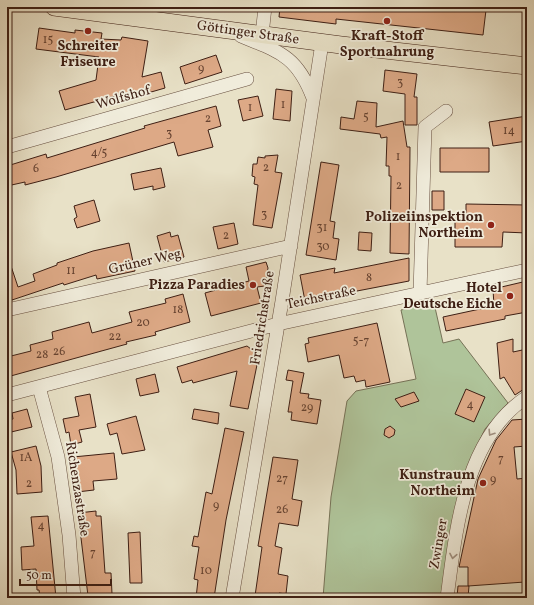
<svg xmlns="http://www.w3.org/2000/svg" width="534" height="605" viewBox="0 0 534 605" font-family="Vollkorn,serif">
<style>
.green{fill:#afc49a;stroke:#767257}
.building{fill:#dda986;stroke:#3e1f14}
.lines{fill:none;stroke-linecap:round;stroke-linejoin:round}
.minor-casing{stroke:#685041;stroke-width:14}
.major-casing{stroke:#3e1f14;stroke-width:18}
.minor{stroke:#f0ecdb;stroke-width:13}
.major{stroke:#e8e1c7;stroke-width:17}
.oneway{stroke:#a09081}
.poi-dot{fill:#8f2418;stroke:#f0ecdb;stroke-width:1.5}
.labels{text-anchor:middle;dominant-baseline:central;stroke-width:3.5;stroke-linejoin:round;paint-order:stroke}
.number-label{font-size:12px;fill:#664230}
.street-label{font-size:14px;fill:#3e1f14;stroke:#f0ecdb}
.poi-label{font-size:14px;font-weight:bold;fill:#3e1f14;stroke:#f0ecdb;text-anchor:end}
</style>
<rect width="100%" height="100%" fill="#e8e1c7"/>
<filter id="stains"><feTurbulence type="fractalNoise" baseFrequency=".005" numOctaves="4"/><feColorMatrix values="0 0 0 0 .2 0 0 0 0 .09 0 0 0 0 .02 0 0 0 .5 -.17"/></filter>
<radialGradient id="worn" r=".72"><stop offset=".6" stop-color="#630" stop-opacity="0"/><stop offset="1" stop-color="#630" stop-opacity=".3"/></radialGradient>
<!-- green -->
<path class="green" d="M 434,303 L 443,343 L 459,339 L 508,403 L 485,429 L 471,459 L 441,598 L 323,598 L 331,497 L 347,401 L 356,391 L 416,379 L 401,310 Z"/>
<!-- building -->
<path class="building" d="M 280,7 L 463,7 L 486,10 L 483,35 L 336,19 L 336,24 L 279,17 Z
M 39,28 L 75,33 L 75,30 L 102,33 L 101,39 L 121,40 L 122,37 L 148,41 L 142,77 L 161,72 L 165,88 L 120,101 L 119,95 L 65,110 L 59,91 L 96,80 L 99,57 L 36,49 Z
M 216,55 L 222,72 L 185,84 L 180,67 Z
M 385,70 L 417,74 L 414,97 L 417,97 L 417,125 L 405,125 L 405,94 L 383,91 Z
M 276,89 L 292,91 L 290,121 L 273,119 Z
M 258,96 L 263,116 L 243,121 L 238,100 Z
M 357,101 L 377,103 L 376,127 L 403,121 L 407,147 L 410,147 L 409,254 L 390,253 L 391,176 L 389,176 L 389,166 L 386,166 L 387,137 L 381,138 L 380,134 L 340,129 L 341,117 L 354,119 Z
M 216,106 L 221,126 L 208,130 L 213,147 L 178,156 L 174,142 L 56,177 L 25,185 L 25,182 L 7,186 L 7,166 L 46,154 L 47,158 L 145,128 L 144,126 Z
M 527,116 L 527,141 L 493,146 L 489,122 Z
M 440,148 L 489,148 L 489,172 L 440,172 Z
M 278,155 L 275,172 L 282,173 L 272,228 L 253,225 L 258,185 L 254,184 L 255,177 L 252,176 L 253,164 L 257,164 L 258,157 L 265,158 L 265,156 Z
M 321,162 L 339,165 L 330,221 L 335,222 L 333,238 L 339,239 L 336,260 L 306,255 Z
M 161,168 L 165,187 L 153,190 L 153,186 L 134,190 L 131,174 Z
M 432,191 L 444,191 L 444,210 L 432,210 Z
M 94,200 L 100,221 L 77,228 L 74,219 L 77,217 L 74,206 Z
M 466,204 L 527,205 L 527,233 L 503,232 L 502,247 L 455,247 L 455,218 L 466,218 Z
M 234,223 L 238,244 L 218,249 L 213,227 Z
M 170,232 L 171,237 L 178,235 L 184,257 L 164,262 L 157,236 Z
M 359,232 L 372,233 L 371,251 L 358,250 Z
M 129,243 L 135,271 L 97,279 L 96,275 L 64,285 L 63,283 L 12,300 L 10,295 L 7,296 L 7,260 L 9,260 L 18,287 L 35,281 L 33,274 L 57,265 L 57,263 L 93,251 Z
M 409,258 L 409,281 L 305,301 L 300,275 L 335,268 L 334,273 Z
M 266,262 L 268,268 L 265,286 L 257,287 L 261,303 L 211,316 L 205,293 L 249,281 L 246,267 Z
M 527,281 L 527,312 L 505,316 L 505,319 L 446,331 L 443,317 L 494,306 L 493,289 Z
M 183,294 L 190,322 L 155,332 L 156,335 L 126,342 L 127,344 L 7,377 L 7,357 L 31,351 L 30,345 L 53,339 L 52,332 L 89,322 L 92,333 L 132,322 L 129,312 L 166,303 L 165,299 Z
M 377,323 L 390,382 L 366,387 L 365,380 L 356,382 L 354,376 L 344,378 L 339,355 L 308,362 L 305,344 L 309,343 L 308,338 Z
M 513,339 L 513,352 L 527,349 L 527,387 L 515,395 L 504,377 L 500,379 L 497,343 Z
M 247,346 L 259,355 L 248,409 L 230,406 L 237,371 L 193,383 L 192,380 L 182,383 L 177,367 Z
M 288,370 L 304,373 L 300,393 L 309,394 L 308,398 L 321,400 L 317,424 L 291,420 L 292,412 L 288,412 L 293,381 L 286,380 Z
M 155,374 L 159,392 L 140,396 L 136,379 Z
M 466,389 L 485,397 L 474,422 L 455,414 Z
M 414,392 L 419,401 L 401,407 L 395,399 Z
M 90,394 L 96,427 L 79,430 L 82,442 L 71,445 L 69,432 L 66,433 L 63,419 L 79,416 L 75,397 Z
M 27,409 L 32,427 L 7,433 L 7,420 L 13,419 L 12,413 Z
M 194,409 L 219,413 L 218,424 L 192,419 Z
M 136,416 L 145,450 L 122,454 L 117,433 L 110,435 L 107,424 Z
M 527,419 L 527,446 L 514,447 L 517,479 L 527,478 L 527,563 L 524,563 L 525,582 L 468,586 L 468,567 L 459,567 L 478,479 L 496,440 L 512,420 Z
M 390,426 L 395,430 L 394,435 L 389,438 L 384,435 L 385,429 Z
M 225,428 L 244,432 L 226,520 L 214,598 L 196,598 L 198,580 L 194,579 L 199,547 L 192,546 L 194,536 L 198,537 L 206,492 L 212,494 Z
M 36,446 L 41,466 L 42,492 L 17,494 L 16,470 L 11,452 Z
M 114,453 L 117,479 L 93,481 L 94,490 L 77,492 L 73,457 Z
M 273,457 L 298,460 L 292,499 L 302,501 L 298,526 L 279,523 L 275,546 L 282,548 L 278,574 L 288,576 L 286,594 L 279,593 L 278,598 L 255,596 L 262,547 L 258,546 Z
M 96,511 L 96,516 L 101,516 L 105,573 L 111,573 L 112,594 L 88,596 L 78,513 Z
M 48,516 L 56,598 L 40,598 L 39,590 L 37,590 L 36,569 L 22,570 L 21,547 L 34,546 L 31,517 Z
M 140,532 L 142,583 L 130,583 L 128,533 Z
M 458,586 L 469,586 L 468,597 L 457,597 Z"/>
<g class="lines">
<!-- minor casing -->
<g class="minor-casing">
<path id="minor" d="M 262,35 L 265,7
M 241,36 C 280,52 297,56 313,98
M 7,147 L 247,79
M 420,293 L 425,127 L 446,111
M 7,310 L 291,246
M 39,387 L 58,457 L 69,535 L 74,598
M 7,395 L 278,324 L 527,270
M 232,598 L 282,301 L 322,43
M 447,598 C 456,530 464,438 527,397"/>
</g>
<!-- major casing -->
<g class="major-casing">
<path id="major" d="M 54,7 L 341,45 L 527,66"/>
</g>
<!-- minor -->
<use href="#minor" class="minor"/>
<!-- major -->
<use href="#major" class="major"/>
</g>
<!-- one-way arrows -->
<defs><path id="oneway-chevron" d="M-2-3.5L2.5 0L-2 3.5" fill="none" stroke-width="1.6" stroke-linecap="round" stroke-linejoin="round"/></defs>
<g class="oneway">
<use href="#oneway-chevron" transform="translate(491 433) rotate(123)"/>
<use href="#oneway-chevron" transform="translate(453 556) rotate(100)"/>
</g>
<!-- markers -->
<g class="poi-dot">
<circle cx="387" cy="21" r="4"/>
<circle cx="88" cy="31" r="4"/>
<circle cx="491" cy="225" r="4"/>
<circle cx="253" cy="285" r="4"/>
<circle cx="510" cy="296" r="4"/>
<circle cx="483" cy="483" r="4"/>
</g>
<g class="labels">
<!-- number labels -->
<g class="number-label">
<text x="48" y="40">15</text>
<text x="201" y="69">9</text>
<text x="400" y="83">3</text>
<text x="283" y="105">1</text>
<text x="250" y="108">1</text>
<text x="366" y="117">5</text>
<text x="208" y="119">2</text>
<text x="509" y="131">14</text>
<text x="169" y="134">3</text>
<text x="99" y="153">4/5</text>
<text x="398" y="157">1</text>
<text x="266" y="168">2</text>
<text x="36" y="169">6</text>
<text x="399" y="186">2</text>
<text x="264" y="215">3</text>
<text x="322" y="228">31</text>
<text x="226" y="236">2</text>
<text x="323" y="247">30</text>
<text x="71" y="271">11</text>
<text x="369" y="278">8</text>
<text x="178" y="310">18</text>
<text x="143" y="323">20</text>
<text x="115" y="337">22</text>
<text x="361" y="341">5-7</text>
<text x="59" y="352">26</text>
<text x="42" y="355">28</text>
<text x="470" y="405">4</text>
<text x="307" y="408">29</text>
<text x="26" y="458">1A</text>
<text x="501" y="459">7</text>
<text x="282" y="479">27</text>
<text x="493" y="480">9</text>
<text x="29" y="484">2</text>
<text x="216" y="506">9</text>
<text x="282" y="510">26</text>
<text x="41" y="526">4</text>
<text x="93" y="553">7</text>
<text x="206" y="571">10</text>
</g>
<!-- street labels -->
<g class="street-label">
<text transform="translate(248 33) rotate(8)">Göttinger Straße</text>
<text transform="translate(123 98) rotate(-16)">Wolfshof</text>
<text transform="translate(145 262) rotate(-13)">Grüner Weg</text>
<text transform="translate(321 298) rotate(-12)">Teichstraße</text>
<text transform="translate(263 318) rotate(-81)">Friedrichstraße</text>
<text transform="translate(77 489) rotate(81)">Richenzastraße</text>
<text transform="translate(439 544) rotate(-80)">Zwinger</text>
</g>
<!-- poi labels -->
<g class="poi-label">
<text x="387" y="36" text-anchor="middle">Kraft-Stoff<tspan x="387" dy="16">Sportnahrung</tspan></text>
<text x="88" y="46" text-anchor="middle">Schreiter<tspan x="88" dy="16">Friseure</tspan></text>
<text x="483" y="217">Polizeiinspektion<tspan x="483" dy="16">Northeim</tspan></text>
<text x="245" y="285">Pizza Paradies</text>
<text x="502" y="288">Hotel<tspan x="502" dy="16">Deutsche Eiche</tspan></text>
<text x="475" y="475">Kunstraum<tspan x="475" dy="16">Northeim</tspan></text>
</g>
</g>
<!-- margin -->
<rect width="534" height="605" fill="none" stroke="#e8e1c7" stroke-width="24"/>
<rect x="8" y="8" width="518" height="589" fill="none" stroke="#3e1f14" stroke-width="2"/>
<rect x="12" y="12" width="510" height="581" fill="none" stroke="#3e1f14"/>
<!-- scale -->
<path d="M20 579v6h91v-6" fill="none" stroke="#3e1f14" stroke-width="2"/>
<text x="26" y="579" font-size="12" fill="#3e1f14" stroke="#f0ecdb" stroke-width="3" paint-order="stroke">50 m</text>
<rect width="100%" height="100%" filter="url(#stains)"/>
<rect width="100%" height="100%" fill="url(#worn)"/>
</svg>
